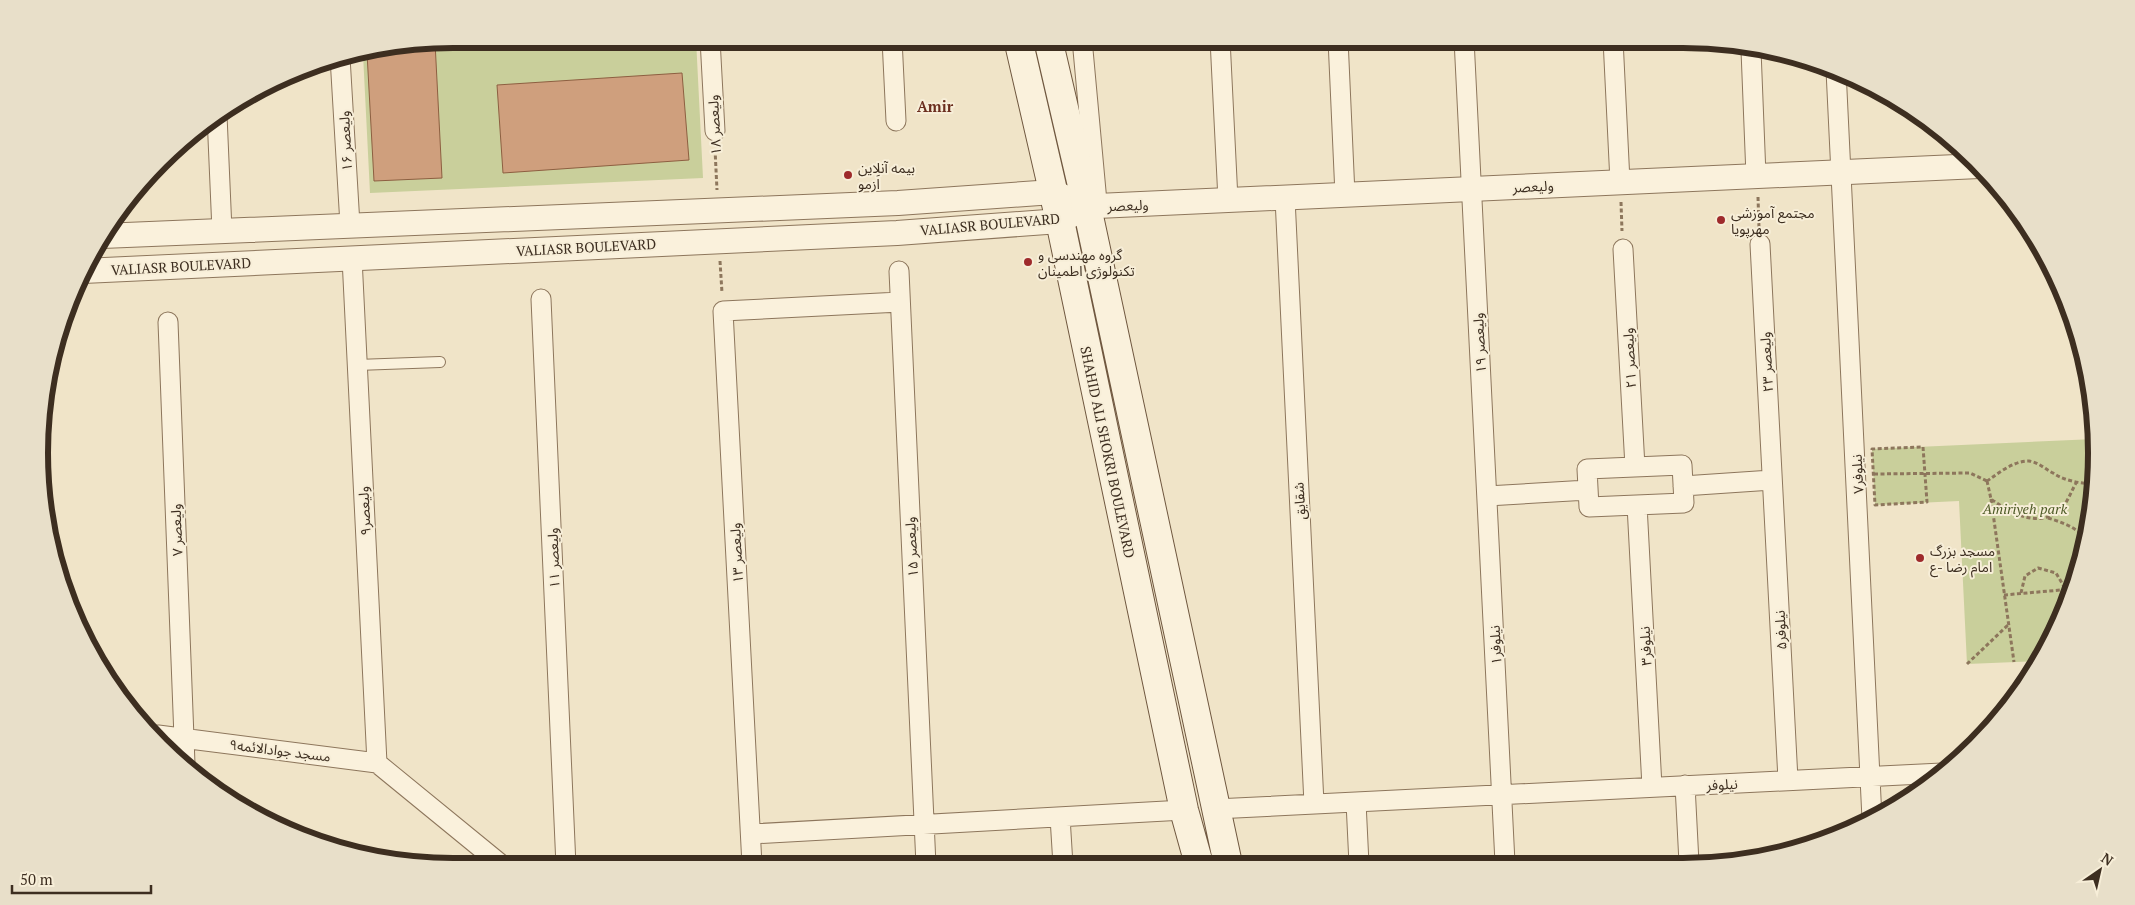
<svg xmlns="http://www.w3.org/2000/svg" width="2135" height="905" viewBox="0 0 2135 905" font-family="'PT Serif','Noto Sans Arabic',serif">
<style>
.green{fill:#c9cf9b}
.building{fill:#cf9f7d;stroke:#8d5f41}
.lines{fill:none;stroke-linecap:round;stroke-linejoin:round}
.service-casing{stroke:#8d765c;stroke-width:12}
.minor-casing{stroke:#8d765c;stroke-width:21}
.tertiary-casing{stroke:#8d765c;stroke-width:26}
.secondary-casing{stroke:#6f573f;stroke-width:30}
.path{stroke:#8d765c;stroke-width:3;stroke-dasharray:4 2.5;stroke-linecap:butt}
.service{stroke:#faf1dc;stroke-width:10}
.minor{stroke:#faf1dc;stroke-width:19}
.tertiary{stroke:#faf1dc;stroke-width:24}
.secondary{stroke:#faf1dc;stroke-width:28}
.poi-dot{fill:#9e2a2b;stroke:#f7eed8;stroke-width:2}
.labels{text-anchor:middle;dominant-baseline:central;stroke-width:4;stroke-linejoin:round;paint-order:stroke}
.street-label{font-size:14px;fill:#3d2e20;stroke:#f7eed8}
.poi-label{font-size:14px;fill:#3d2e20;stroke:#f7eed8;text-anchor:start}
.park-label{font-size:14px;font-style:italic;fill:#4d5a26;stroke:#f7eed8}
.neighbourhood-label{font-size:15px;font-weight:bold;fill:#6b2e1e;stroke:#f7eed8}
.rim{fill:none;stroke:#3d2e20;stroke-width:6}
</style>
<rect width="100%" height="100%" fill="#f0e4c8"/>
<!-- green -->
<path class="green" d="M 453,39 L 696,39 L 703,178 L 370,193 L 363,54 Z
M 2095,439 L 2093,506 L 2074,585 L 2037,661 L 1967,664 L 1959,501 L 1875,505 L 1872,449 Z"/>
<!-- building -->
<path class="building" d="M 435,42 L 442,178 L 374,181 L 367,53 Z
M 682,73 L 689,160 L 503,173 L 497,85 Z"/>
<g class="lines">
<!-- service casing -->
<g class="service-casing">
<path id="service" d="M 357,365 L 440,362"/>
</g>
<!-- minor casing -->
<g class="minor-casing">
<path id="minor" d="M 710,39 L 715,131
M 892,39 L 896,121
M 1082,39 L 1097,202
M 1220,39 L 1228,200
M 1338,39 L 1345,195
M 1464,39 L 1505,863
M 1613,39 L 1620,182
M 1751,50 L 1756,176
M 340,57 L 350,225
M 1836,70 L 1872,819
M 217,115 L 222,231
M 1285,198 L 1314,804
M 1760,244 L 1788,780
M 1623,249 L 1635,467
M 352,258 L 377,763
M 899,271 L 926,865
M 541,299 L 566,866
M 168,322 L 185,764
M 1682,465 L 1684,503 L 1589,507 L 1587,469 Z
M 1683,486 L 1772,480
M 1487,496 L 1588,490
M 1637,505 L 1652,787
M 158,735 L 377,763
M 377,763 L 503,866
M 1685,785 L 1689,863
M 1356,802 L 1359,864
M 1215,809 L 1942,773
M 1060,817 L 1063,865
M 751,834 L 1184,810
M 752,865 L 723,311 L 900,302"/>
</g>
<!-- tertiary casing -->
<g class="tertiary-casing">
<path id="tertiary" d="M 102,236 L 898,203 L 1053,192 L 1069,199
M 83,271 L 897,233 L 1060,221 L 1087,207 L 1097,206 L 1979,166"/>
</g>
<!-- secondary casing -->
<g class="secondary-casing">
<path id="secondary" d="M 1018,39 L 1060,221 L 1184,810 L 1199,864
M 1048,39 L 1087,207 L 1228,864"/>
</g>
<!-- path -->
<path class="path" d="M 715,149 L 717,190
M 1758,197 L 1759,228
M 1621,202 L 1622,231
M 720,261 L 722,293
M 1923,447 L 1927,502 L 1875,505 L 1872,449 Z
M 1874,474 L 1970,473 L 1987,481
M 1987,481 L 1991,499 C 2013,515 2044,531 2065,504 C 2069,498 2072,490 2076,483
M 1987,481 C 1999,473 2013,461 2029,461 C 2038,462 2045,469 2053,473 C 2065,481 2079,483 2093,484
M 1991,499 L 2014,662
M 2048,518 C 2061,522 2076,527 2085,538
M 2021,593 L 2025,576 L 2038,568 L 2056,573 L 2066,590
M 2004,595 L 2072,589
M 1967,664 L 2008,625"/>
<!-- service -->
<use href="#service" class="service"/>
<!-- minor -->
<use href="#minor" class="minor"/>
<!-- tertiary -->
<use href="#tertiary" class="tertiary"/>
<!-- secondary -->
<use href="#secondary" class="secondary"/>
</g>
<!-- markers -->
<g class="poi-dot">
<circle cx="848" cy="175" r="5"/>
<circle cx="1721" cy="220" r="5"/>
<circle cx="1028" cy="262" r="5"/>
<circle cx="1920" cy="558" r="5"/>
</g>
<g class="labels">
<!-- street labels -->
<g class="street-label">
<text transform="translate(714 125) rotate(-93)">ولیعصر ۱۸</text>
<text transform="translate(345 141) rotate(-93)">ولیعصر ۱۶</text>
<text transform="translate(1533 186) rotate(-3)">ولیعصر</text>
<text transform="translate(1128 205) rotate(-2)">ولیعصر</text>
<text transform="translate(990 224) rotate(-5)">VALIASR BOULEVARD</text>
<text transform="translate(586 247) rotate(-3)">VALIASR BOULEVARD</text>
<text transform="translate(181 266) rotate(-3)">VALIASR BOULEVARD</text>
<text transform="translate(1479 343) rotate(-93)">ولیعصر ۱۹</text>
<text transform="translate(1629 358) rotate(-93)">ولیعصر ۲۱</text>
<text transform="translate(1766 362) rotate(-93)">ولیعصر ۲۳</text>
<text transform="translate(1108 452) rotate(78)">SHAHID ALI SHOKRI BOULEVARD</text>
<text transform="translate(1857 474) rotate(-93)">نیلوفر۷</text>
<text transform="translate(1299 501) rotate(-93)">شقایق</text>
<text transform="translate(364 511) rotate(-93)">ولیعصر۹</text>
<text transform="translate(176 530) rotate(-92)">ولیعصر ۷</text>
<text transform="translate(911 547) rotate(-93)">ولیعصر ۱۵</text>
<text transform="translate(736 553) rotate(-93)">ولیعصر ۱۳</text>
<text transform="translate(553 558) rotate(-92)">ولیعصر ۱۱</text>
<text transform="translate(1780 630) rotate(-93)">نیلوفر۵</text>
<text transform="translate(1495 645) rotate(-93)">نیلوفر۱</text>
<text transform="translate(1645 646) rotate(-93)">نیلوفر۳</text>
<text transform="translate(280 750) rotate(7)">مسجد جوادالائمه۹</text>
<text transform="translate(1722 784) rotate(-3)">نیلوفر</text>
</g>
<!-- poi labels -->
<g class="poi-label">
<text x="858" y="167">بیمه آنلاین<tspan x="858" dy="16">اَزمو</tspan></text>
<text x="1731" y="212">مجتمع آموزشی<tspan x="1731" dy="16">مهرپویا</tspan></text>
<text x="1038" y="254">گروه مهندسی و<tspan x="1038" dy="16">تکنولوژی اطمینان</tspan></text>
<text x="1930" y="550">مسجد بزرگ<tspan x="1930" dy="16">امام رضا -ع</tspan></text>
</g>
<!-- park labels -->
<g class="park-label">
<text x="2025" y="508">Amiriyeh park</text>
</g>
<!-- neighbourhood labels -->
<g class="neighbourhood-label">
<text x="935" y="106">Amir</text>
</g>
</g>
<!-- crop -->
<path d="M0 0H2135V905H0ZM453 48H1683A405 405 0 0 1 2088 453V453A405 405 0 0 1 1683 858H453A405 405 0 0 1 48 453V453A405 405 0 0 1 453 48Z" fill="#e8dfc9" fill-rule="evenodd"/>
<path class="rim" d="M453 48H1683A405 405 0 0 1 2088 453V453A405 405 0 0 1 1683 858H453A405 405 0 0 1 48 453V453A405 405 0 0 1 453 48Z"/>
<!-- north arrow -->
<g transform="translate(2100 870) rotate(34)" stroke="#f7eed8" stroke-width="4" paint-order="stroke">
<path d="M0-4L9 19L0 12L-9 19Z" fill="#3d2e20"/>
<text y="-8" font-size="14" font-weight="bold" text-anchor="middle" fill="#3d2e20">N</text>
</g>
<!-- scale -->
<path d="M12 885v8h139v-8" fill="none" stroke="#3d2e20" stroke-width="2.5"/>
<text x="20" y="885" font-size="15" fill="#3d2e20" stroke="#f7eed8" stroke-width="4" paint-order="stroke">50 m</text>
</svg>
